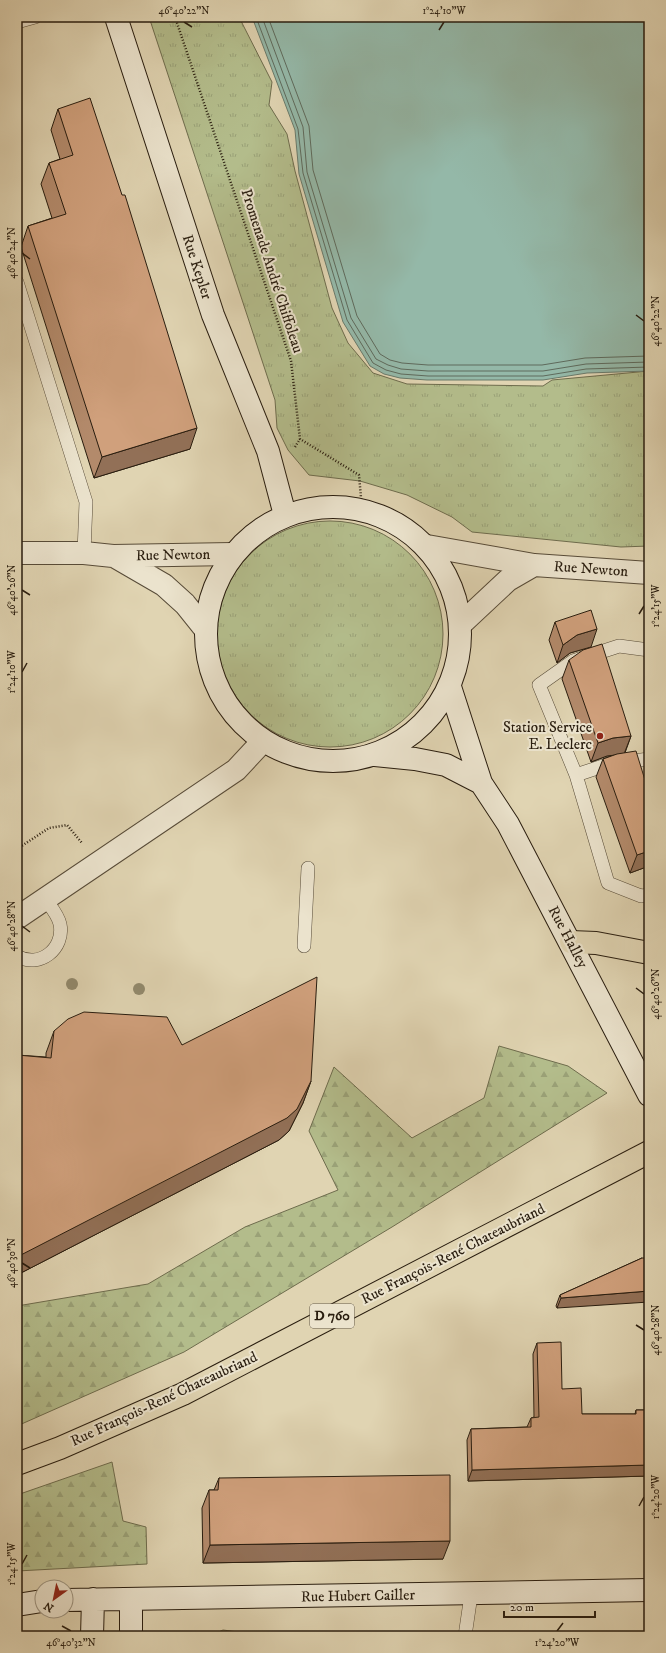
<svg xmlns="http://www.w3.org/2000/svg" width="666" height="1653" viewBox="0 0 666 1653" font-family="'IM FELL DW Pica',serif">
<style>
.grass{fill:url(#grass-tufts);stroke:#6e6c4d}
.forest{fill:url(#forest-firs);stroke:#6e6c4d}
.water{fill:#94b8a8;stroke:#697a6b}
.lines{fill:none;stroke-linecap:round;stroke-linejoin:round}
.shore{stroke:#5e6a5c;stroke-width:1}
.lane-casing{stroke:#574b38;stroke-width:14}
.street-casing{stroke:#574b38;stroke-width:24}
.secondary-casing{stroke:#291d0f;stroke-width:24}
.primary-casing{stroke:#291d0f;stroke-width:24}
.path{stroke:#291d0f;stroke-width:2.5;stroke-dasharray:1 2;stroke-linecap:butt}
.lane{stroke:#ebe3cd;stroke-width:13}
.street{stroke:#ebe3cd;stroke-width:22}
.secondary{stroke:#ebe3cd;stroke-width:22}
.primary{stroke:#e0d4b2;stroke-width:22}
.tree{fill:#928a6d}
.wall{fill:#b38a6b;stroke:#291d0f}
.shaded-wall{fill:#927057;stroke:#291d0f}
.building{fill:#d0a07c;stroke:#291d0f}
.ticks{fill:none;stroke:#291d0f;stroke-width:1.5}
.poi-dot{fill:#8f2418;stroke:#ebe3cd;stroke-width:1.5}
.labels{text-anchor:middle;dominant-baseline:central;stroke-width:4;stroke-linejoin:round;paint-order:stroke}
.shield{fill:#ebe3cd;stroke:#635848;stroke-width:1}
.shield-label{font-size:14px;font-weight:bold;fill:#291d0f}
.street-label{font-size:15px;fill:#291d0f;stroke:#ebe3cd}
.poi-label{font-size:15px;fill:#291d0f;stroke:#ebe3cd;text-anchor:end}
.neatline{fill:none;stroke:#291d0f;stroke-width:1.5}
.ticks-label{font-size:10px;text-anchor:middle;fill:#291d0f}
</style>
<defs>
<pattern id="grass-tufts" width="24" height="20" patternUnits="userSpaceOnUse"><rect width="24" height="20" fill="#b3bc8b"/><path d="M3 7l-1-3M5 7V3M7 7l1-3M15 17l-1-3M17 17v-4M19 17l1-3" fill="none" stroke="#9aa177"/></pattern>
<pattern id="forest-firs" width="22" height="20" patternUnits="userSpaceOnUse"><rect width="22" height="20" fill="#b3bc8b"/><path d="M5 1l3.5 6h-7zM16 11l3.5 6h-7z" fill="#9aa177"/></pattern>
</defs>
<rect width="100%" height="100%" fill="#e0d4b2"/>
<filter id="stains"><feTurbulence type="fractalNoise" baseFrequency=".005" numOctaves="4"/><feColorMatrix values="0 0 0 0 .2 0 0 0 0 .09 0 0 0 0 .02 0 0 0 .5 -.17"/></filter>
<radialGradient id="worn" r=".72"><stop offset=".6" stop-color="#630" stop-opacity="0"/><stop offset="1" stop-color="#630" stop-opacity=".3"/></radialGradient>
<!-- grass -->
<path class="grass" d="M 149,17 L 236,17 L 241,21 L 272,82 L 269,105 L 287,134 L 295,171 L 332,308 L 348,343 L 373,373 L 407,384 L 543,386 L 552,380 L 649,371 L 649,546 L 621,547 L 472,532 L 452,517 L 407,495 L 360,481 L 309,475 L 288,450 L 277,428 L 275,400 Z
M217 634a113 113 0 1 1 226 0a113 113 0 1 1-226 0Z
M 223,1630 L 238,1632 L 240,1636 L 209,1636 Z"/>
<!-- forest -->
<path class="forest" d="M 499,1046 L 568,1066 L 607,1093 L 392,1227 L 184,1352 L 17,1426 L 17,1306 L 148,1284 L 245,1227 L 338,1190 L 309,1131 L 334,1067 L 412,1138 L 484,1098 Z
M 112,1462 L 123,1521 L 146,1527 L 147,1564 L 17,1571 L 17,1495 Z"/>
<!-- water -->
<path class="water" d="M 252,17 L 649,17 L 649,371 L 587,373 L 543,380 L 427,380 L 400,378 L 384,374 L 370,366 L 343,322 L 299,174 L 295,130 Z"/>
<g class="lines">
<!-- shore -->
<path class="shore" d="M 256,17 L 298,129 L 303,173 L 347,320 L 373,363 L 386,370 L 401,374 L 428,376 L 543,376 L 586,369 L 649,367
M 262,17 L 303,127 L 307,172 L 351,318 L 376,359 L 388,365 L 401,369 L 428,371 L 543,371 L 586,364 L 649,362
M 268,17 L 309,126 L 313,170 L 357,316 L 380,354 L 390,360 L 402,363 L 428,365 L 542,365 L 585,358 L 649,356"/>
<!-- lane casing -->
<g class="lane-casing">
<path id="lane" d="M 17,22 L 35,17
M 17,282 L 86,502 L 84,553
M 649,759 L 609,764 L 576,775 L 608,883 L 641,896 L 649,895
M 576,775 L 539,685 L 573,661 L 619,646 L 649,650
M 304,946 L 308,868
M 17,956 C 39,969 65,949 60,924 C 58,915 51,907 46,900
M 465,1636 L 471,1595"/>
</g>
<!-- street casing -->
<g class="street-casing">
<path id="street" d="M 427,546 L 534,565 L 649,573
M 17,553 L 84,553 L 113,556 L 232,554
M 114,556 L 164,585 L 185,604 L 205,629
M 461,624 L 508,580 L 534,565
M 17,918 L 236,770 L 263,741"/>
</g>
<!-- secondary casing -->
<g class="secondary-casing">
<path id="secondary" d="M 116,17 L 213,315 L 268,451 L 285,515
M206 634a127 127 0 1 1 254 0a127 127 0 1 1-254 0Z
M 450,687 L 481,783 L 508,824 L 649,1095
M 375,755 L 415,759 L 446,765 L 481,783
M 66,1600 L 649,1590
M 17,1605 L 42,1601
M 92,1636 L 93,1599
M 131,1636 L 131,1599"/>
</g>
<!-- primary casing -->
<g class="primary-casing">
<path id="primary" d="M 571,942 L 596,943 L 649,953
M 17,1464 L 60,1448 L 183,1394 L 649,1152"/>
</g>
<!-- path -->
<path class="path" d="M 175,17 L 291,361 L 300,439 L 359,475 L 362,509
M 295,447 L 300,439
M 17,849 L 49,828 L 67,825 L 82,843
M 17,1046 L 20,981"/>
<!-- lane -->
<use href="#lane" class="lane"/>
<!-- street -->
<use href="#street" class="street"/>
<!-- secondary -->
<use href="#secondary" class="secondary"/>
<!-- primary -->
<use href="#primary" class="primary"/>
</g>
<!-- trees -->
<g class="tree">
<circle cx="72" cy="984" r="6"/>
<circle cx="139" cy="989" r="6"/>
</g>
<!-- wall -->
<path class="wall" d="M 58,109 L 190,449 L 94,478 L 21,247 L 28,226 L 52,218 L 41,184 L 49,163 L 60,159 L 51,130 Z
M 555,622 L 591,647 L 570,653 L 557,663 L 549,640 Z
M 569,660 L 631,736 L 625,753 L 649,793 L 649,866 L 630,873 L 596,777 L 603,759 L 611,756 L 607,756 L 591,762 L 562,679 Z
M 54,1031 L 182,1045 L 311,1081 L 303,1103 L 289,1131 L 279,1140 L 17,1275 L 17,1055 L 46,1057 L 46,1053 Z
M 642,1258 L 557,1308 L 556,1306 L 560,1295 Z
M 537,1343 L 562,1389 L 582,1414 L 635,1414 L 636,1410 L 649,1410 L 649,1476 L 468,1481 L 467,1440 L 471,1429 L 527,1427 L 531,1418 L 534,1417 L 533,1354 Z
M 219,1478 L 443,1559 L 203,1563 L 202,1508 L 209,1490 L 214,1490 Z"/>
<!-- shaded-wall -->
<path class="shaded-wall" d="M 197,428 L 190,449 L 94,478 L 102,457 Z
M 597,629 L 591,647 L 570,653 L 557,663 L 563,645 L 577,635 Z
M 631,736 L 624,754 L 607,756 L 591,762 L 598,743 L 613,738 Z
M 649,851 L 649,866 L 630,873 L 637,855 Z
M 311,1081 L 303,1103 L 289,1131 L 279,1140 L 17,1275 L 17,1257 Z
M 649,1291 L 649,1302 L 557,1308 L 561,1298 Z
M 649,1465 L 649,1476 L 468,1481 L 472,1470 Z
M 450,1541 L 443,1559 L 203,1563 L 210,1545 Z"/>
<!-- building -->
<path class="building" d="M 90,98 L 122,195 L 125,195 L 197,428 L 102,457 L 28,226 L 66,214 L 49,163 L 73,155 L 58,109 Z
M 591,610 L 597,629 L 577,635 L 563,645 L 555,622 Z
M 602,644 L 631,736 L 613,738 L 598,743 L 569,660 L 583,650 Z
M 636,751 L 649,793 L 649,851 L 637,855 L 603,759 L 617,754 Z
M 317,977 L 311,1081 L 297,1109 L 287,1118 L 17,1257 L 17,1055 L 51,1058 L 54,1031 L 68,1019 L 84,1012 L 167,1017 L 182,1045 Z
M 642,1258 L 649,1258 L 649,1291 L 561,1298 L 560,1295 Z
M 561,1342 L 562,1389 L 581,1388 L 582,1414 L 636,1414 L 636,1410 L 649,1410 L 649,1465 L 472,1470 L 471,1429 L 531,1427 L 531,1418 L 539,1417 L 537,1343 Z
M 450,1475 L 450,1541 L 210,1545 L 209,1490 L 218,1490 L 219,1478 Z"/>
<!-- ticks -->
<path class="ticks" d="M 184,22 L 192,27M 439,30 L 444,22M 22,253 L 30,259M 636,315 L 644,321M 22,590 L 30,595M 639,614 L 644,606M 22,672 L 27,663M 22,926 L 30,932M 636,988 L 644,994M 22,1263 L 30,1268M 636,1325 L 644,1330M 639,1506 L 644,1497M 22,1564 L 27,1555M 62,1626 L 71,1631M 557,1631 L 563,1623"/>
<!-- markers -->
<circle class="poi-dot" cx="600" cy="736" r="4"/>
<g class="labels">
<!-- shield labels -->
<rect class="shield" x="310" y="1304" width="44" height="24" rx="3"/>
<g class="shield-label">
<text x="332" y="1316">D 760</text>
</g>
<!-- street labels -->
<g class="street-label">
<text transform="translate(197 267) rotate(72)">Rue Kepler</text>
<text transform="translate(272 271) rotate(72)">Promenade André Chiffoleau</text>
<text transform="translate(173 555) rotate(-1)">Rue Newton</text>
<text transform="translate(591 569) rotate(4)">Rue Newton</text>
<text transform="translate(568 937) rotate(62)">Rue Halley</text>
<text transform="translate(453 1254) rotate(-27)">Rue François-René Chateaubriand</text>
<text transform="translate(164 1399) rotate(-25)">Rue François-René Chateaubriand</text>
<text transform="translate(358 1596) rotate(-1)">Rue Hubert Cailler</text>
</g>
<!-- poi labels -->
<g class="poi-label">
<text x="592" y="727">Station Service<tspan x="592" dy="17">E. Leclerc</tspan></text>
</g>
</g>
<!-- margin -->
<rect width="666" height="1653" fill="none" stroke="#e0d4b2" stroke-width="44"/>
<!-- north arrow -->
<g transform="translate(54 1599) rotate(213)"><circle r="19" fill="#ebe3cd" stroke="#9d9481"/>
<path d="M0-3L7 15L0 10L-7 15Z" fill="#8f2418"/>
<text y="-6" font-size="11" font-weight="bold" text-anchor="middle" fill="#291d0f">N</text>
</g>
<!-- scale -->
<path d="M504 1611v6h91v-6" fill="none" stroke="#291d0f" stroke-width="2"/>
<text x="510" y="1611" font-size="12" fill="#291d0f" stroke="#ebe3cd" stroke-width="3" paint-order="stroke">20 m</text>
<rect x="22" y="22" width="622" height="1609" class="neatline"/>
<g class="ticks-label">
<text x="184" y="14">46°40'22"N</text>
<text x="444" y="14">1°24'10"W</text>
<text transform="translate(11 253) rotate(-90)" y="4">46°40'24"N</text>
<text transform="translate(655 321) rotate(-90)" y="4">46°40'22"N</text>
<text transform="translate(11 590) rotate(-90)" y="4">46°40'26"N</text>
<text transform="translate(655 606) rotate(-90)" y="4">1°24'15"W</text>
<text transform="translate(11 672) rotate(-90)" y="4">1°24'10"W</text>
<text transform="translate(11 926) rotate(-90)" y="4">46°40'28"N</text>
<text transform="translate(655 994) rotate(-90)" y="4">46°40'26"N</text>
<text transform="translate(11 1263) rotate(-90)" y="4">46°40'30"N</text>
<text transform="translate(655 1330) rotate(-90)" y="4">46°40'28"N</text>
<text transform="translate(655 1497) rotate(-90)" y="4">1°24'20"W</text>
<text transform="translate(11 1564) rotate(-90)" y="4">1°24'15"W</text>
<text x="71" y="1646">46°40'32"N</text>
<text x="557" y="1646">1°24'20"W</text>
</g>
<rect width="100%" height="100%" filter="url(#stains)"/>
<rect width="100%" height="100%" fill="url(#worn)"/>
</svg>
